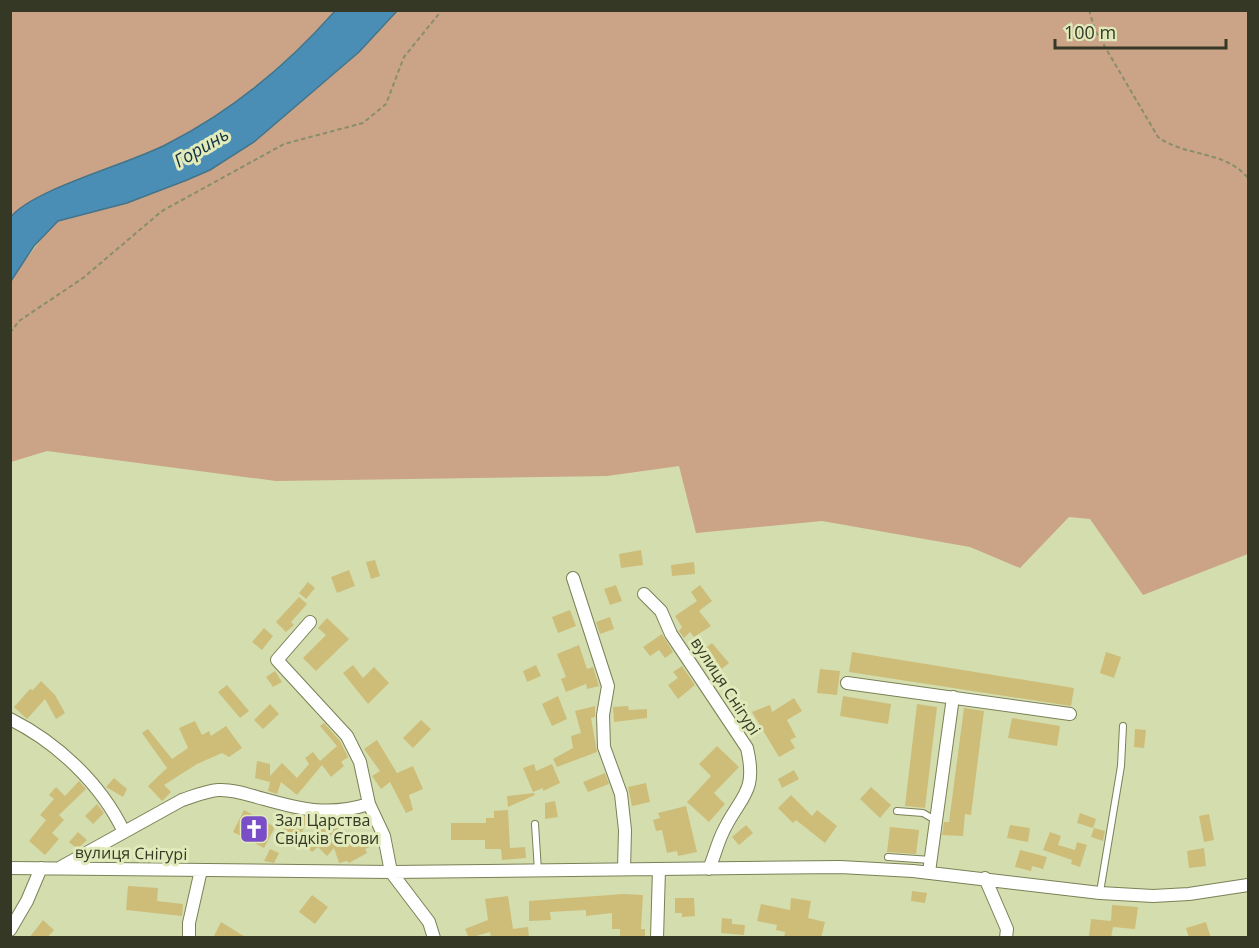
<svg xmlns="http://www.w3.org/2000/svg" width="1259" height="948" viewBox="0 0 1259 948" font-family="'Open Sans',sans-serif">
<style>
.green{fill:#cba387}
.water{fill:#4b8eb5;stroke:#44748a;stroke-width:1.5}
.building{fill:#cdbd79}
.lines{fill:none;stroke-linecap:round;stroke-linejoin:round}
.service-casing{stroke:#7a8156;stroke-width:8}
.minor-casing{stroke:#7a8156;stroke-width:14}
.path{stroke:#888e6c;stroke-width:2;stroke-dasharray:4.5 3;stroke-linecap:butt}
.service{stroke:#fff;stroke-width:6}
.minor{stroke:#fff;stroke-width:12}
.labels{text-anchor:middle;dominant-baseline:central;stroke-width:6;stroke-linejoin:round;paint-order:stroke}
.street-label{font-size:16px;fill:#353825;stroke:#e1eabb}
.poi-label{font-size:16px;fill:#353825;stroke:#e1eabb;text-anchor:start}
.water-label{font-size:18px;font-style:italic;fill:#123142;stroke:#e1eabb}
</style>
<rect width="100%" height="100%" fill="#d4ddae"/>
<!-- green -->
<path class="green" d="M 11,11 L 335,11 C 287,63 231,111 167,144 C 132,163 30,191 11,218 Z
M 397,11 L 1248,11 L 1248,554 L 1143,595 L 1090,519 L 1069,517 L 1020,568 L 970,547 L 822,521 L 696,533 L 679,466 L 607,476 L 276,481 L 47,451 L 11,462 L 10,281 L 47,231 L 58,221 L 127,203 L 210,170 L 327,80 L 359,52 Z"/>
<!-- water -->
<path class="water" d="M 335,11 L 397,11 L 359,52 L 254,142 L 210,170 L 187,180 L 127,203 L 58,221 L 34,246 L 11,281 L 10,218 C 32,189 130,164 167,144 C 230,112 288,64 335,11 Z"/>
<!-- building -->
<path class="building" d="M 641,550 L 643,565 L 621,568 L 619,554 Z
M 375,560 L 380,576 L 371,579 L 366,562 Z
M 694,562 L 695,574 L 672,576 L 671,565 Z
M 349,570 L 355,586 L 337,593 L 331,577 Z
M 308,582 L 315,588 L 306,599 L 299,593 Z
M 616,585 L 622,601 L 610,605 L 604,589 Z
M 700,585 L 712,601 L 699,611 L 711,626 L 694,637 L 690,632 L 684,638 L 679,631 L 682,627 L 675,616 L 697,601 L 691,592 Z
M 299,597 L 307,604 L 291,622 L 294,625 L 286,632 L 276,622 Z
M 570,610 L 576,626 L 558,633 L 552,617 Z
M 610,617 L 614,629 L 600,634 L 596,622 Z
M 327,618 L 349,639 L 316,671 L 303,658 L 326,635 L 318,628 Z
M 264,628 L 273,636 L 262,650 L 252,642 Z
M 662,634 L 673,652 L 665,658 L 659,650 L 650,656 L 643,647 Z
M 712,643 L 729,663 L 713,676 L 711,673 L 709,675 L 701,664 L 710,656 L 704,649 Z
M 579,645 L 587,669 L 593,667 L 599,686 L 587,689 L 586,684 L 566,692 L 561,679 L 566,677 L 557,654 Z
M 852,652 L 1074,688 L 1071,706 L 849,672 Z
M 1106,652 L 1121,657 L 1114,678 L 1100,673 Z
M 353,665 L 363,678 L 374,667 L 389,683 L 368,704 L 343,673 Z
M 536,665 L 541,676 L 527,682 L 523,671 Z
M 682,666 L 695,685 L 678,699 L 668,685 L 678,678 L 673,672 Z
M 820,669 L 840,671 L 837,695 L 817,693 Z
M 275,671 L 282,682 L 273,687 L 266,677 Z
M 41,681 L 55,695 L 65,713 L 56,719 L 45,699 L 27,719 L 14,707 L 30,689 L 33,690 Z
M 227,685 L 249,711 L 240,718 L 218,692 Z
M 558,696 L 567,719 L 552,726 L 542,704 Z
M 843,696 L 891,704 L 888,724 L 840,716 Z
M 794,698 L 802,711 L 787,720 L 796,737 L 790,740 L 795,748 L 779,757 L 752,712 L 770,705 L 772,712 Z
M 270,704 L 279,714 L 263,729 L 254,720 Z
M 917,704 L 937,707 L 925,808 L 905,806 Z
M 595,706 L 595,717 L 591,718 L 597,752 L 557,767 L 553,759 L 573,748 L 571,736 L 581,733 L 575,711 Z
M 628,706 L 629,710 L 647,709 L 647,718 L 614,722 L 613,707 Z
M 964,708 L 984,711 L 971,815 L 965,814 L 963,836 L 942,835 L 944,822 L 949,822 Z
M 1012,718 L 1060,726 L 1057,746 L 1008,738 Z
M 421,720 L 431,729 L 413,748 L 403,738 Z
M 195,721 L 202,735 L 209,731 L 211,736 L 226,726 L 242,748 L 229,757 L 222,753 L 197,764 L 164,785 L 171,792 L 162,801 L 148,786 L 167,768 L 142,733 L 148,729 L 172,759 L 188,748 L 179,728 Z
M 324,723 L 340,741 L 348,757 L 341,762 L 344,766 L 331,777 L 322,765 L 297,795 L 281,782 L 277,794 L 268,791 L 270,782 L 255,778 L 257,761 L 270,764 L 270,776 L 282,763 L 297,778 L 309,764 L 305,758 L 313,752 L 320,761 L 337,746 L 320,726 Z
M 1135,729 L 1146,730 L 1144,748 L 1134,747 Z
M 377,740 L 397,773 L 413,766 L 423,789 L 409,795 L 413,810 L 406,813 L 390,782 L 381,789 L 372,776 L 380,771 L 364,749 Z
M 717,746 L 739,767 L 714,793 L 725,804 L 709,822 L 687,802 L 711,776 L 699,764 Z
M 534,764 L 536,771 L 552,764 L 560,783 L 543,791 L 543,788 L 533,792 L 523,768 Z
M 794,770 L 799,779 L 782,788 L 778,779 Z
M 605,773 L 609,784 L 588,792 L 583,782 Z
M 114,778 L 127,789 L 123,797 L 106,787 Z
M 79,781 L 86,789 L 59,815 L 64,820 L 52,833 L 59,839 L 45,855 L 29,841 L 46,820 L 40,815 L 54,799 L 49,795 L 56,787 L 65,796 Z
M 646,783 L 650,802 L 632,806 L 628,787 Z
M 871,787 L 891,805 L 880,818 L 860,799 Z
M 534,793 L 535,795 L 508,807 L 507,796 Z
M 791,795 L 812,816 L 817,810 L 837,826 L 825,843 L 796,820 L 793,823 L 778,808 Z
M 555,801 L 558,817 L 545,819 L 545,803 Z
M 97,804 L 104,813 L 93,824 L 85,816 Z
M 686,806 L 697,852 L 678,856 L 677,851 L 667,853 L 662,830 L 656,831 L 653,820 L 660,818 L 658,813 Z
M 244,810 L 275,827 L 264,848 L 233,832 Z
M 508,810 L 510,848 L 525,847 L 526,858 L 502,860 L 501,849 L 485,849 L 485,840 L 451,840 L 451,823 L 486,823 L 486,818 L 494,818 L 494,811 Z
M 1080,813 L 1096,819 L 1093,828 L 1077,823 Z
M 290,814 L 308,817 L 299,840 L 282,833 Z
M 1209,814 L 1214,840 L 1204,842 L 1199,816 Z
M 325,824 L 340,829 L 354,843 L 374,834 L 377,844 L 365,849 L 367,853 L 349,863 L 347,861 L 339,863 L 334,848 L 327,856 L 318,847 L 312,852 L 305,845 Z
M 746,825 L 753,833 L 739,845 L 732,837 Z
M 1010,825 L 1030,828 L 1028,842 L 1007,838 Z
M 890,827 L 919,830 L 916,854 L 887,852 Z
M 1094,828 L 1105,831 L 1103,841 L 1091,837 Z
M 78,832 L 87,840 L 77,849 L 69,842 Z
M 1050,832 L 1061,836 L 1058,845 L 1075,850 L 1077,842 L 1087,845 L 1080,867 L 1071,864 L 1072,860 L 1043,850 Z
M 1204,848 L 1206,866 L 1189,868 L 1187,851 Z
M 270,849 L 279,853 L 274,863 L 264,861 Z
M 1020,850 L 1047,857 L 1043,869 L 1032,866 L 1031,871 L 1015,867 Z
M 128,886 L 158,888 L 157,901 L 183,904 L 182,916 L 126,910 Z
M 912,891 L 927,893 L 925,903 L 911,901 Z
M 623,894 L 643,895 L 641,929 L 645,929 L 645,938 L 620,938 L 620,929 L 612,929 L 612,913 L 586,916 L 586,910 L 550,912 L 551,920 L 529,921 L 529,901 Z
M 312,895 L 328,907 L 315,924 L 299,912 Z
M 508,896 L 513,929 L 528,927 L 529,938 L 491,938 L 490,932 L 469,938 L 465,929 L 488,920 L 485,899 Z
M 675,898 L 694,898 L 695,916 L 682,917 L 682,913 L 675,913 Z
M 791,898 L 811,901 L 808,918 L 825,922 L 821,938 L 784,938 L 785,932 L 776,930 L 777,925 L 757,921 L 761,904 L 790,910 Z
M 1112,905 L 1138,907 L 1135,929 L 1113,927 L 1111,938 L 1089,936 L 1091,919 L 1111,921 Z
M 722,918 L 732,919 L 732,924 L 745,925 L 744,935 L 721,933 Z
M 43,920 L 54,930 L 47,938 L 29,938 Z
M 221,922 L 247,938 L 213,938 Z
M 1206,922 L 1211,938 L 1189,938 L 1186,928 Z"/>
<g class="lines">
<!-- service casing -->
<g class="service-casing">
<path id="service" d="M 897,811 L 923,813 L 935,820
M 535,824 L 538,871
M 888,857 L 931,860
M 1100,892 L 1121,766 L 1123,726"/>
</g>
<!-- minor casing -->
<g class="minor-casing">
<path id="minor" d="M 573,578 L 608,686 L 603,715 L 604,747 L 621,794 L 625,830 L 624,869
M 644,594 L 661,611 L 671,634 L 747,748 C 758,795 739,796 722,834 C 717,845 714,857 709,869
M 310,622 L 277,660 L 347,736 L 360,762 L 369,804
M 847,683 L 1070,714
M 10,719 C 58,743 101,784 124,832
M 61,867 L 182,800 C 194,796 206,791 218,790 C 234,789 249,795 264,799 C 303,810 330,816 369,804 L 384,836 L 391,872 L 429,922 L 434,938
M 10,868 L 391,872 L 840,867 L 913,871 L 1100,893 L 1153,896 L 1189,894 L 1248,885
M 929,872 L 953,697
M 985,878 L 1007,929 L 1006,938
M 10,930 L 27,901 L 41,868
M 189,938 L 189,923 L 201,870
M 657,938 L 659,869"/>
</g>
<!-- path -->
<path class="path" d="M 1089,10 L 1095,30 L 1158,137 C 1185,157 1225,150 1248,178
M 10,333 L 19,321 L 83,278 L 162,211 L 284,144 L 363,123 L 386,104 L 404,57 L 442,10"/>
<!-- service -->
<use href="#service" class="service"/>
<!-- minor -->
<use href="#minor" class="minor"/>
</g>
<!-- icons -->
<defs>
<g id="church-square" transform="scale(1.5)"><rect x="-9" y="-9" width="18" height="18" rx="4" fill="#7a4ec7" stroke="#e1eabb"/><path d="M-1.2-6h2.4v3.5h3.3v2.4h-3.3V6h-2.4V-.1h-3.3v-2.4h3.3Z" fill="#fff"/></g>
</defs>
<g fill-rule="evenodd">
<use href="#church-square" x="254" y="829"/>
</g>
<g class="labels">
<!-- street labels -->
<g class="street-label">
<text transform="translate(726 686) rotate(57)">вулиця Снігурі</text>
<text transform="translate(131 853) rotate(1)">вулиця Снігурі</text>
</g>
<!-- poi labels -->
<g class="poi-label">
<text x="275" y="820">Зал Царства<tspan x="275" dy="18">Свідків Єгови</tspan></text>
</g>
<!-- water labels -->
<g class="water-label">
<text transform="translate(201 147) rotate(-30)">Горинь</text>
</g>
</g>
<!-- border -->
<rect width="1259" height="948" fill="none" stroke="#353825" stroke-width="24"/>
<!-- scale -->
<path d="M1055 39v9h171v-9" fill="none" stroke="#353825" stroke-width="3"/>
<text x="1064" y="39" font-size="18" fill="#353825" stroke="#e1eabb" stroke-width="4.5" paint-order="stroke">100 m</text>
</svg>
